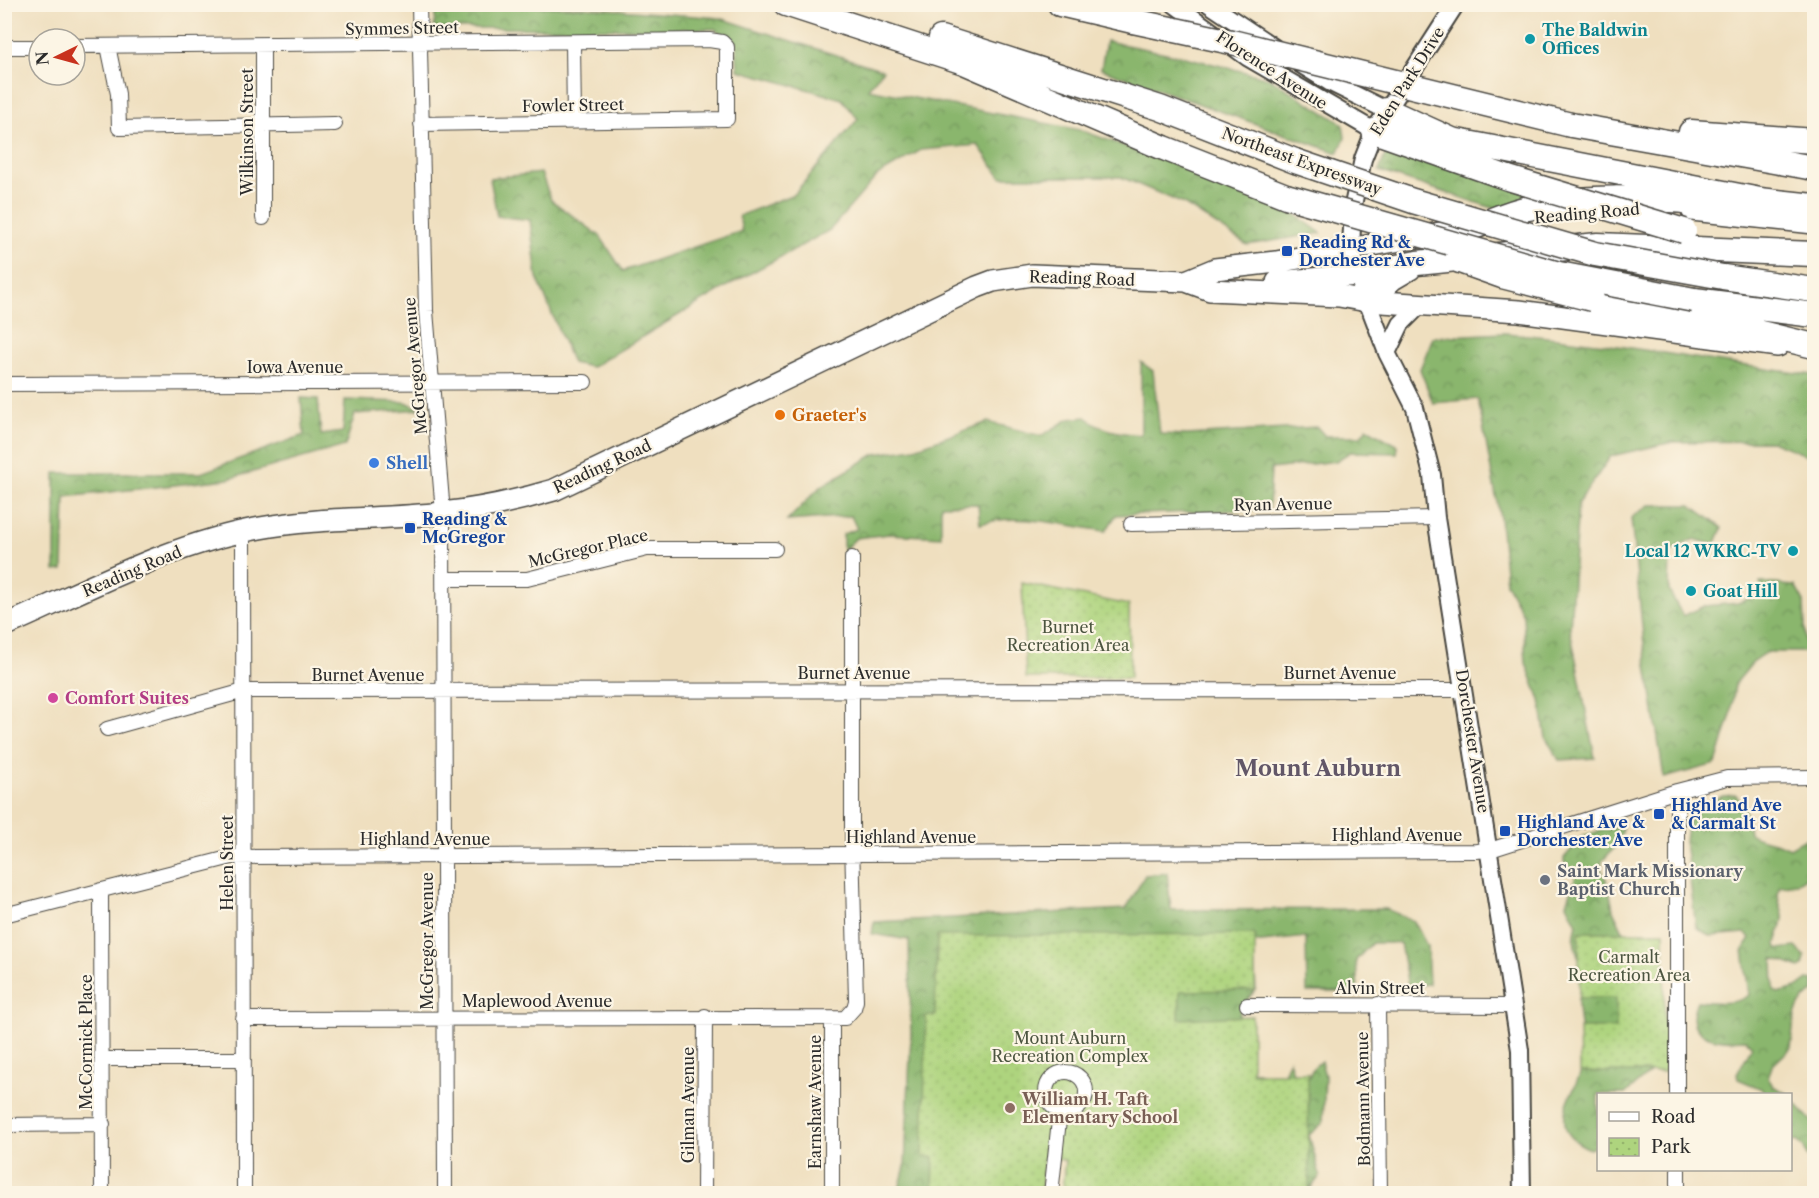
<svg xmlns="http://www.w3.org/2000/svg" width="1819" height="1198" viewBox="0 0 1819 1198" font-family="'Libre Caslon Text',serif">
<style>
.forest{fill:url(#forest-crowns);stroke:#5a704c;stroke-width:1.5}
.park{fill:url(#park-dots);stroke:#6c8054;stroke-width:1.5}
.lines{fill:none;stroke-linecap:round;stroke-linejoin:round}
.minor-casing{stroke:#484641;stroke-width:16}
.tertiary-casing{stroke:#484641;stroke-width:20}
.primary-casing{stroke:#484641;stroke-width:24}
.motorway-casing{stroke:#484641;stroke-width:27}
.minor{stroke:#fff;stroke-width:14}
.tertiary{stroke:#fff;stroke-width:16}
.primary{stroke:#fff;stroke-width:21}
.motorway{stroke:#fff;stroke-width:24}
.motorway-bridge-casing{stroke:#484641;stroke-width:27;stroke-linecap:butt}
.motorway-bridge{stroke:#fff;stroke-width:24}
.culture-dot{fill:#0f9aa8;stroke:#fcf5e5;stroke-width:2}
.transit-dot{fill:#1a4fb4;stroke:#fcf5e5;stroke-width:2}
.food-dot{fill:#e8710a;stroke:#fcf5e5;stroke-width:2}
.shop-dot{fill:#3f7fe0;stroke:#fcf5e5;stroke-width:2}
.hotel-dot{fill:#d1479c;stroke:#fcf5e5;stroke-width:2}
.worship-dot{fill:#6b7280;stroke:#fcf5e5;stroke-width:2}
.education-dot{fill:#8d6e63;stroke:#fcf5e5;stroke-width:2}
.labels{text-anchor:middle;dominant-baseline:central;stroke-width:4.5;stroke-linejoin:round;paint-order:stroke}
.street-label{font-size:16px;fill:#2b2b2b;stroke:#fcf5e5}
.culture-label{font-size:16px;font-weight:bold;fill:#0d838f;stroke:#fcf5e5;text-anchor:start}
.transit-label{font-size:16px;font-weight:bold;fill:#164399;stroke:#fcf5e5;text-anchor:start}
.food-label{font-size:16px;font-weight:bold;fill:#c56008;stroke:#fcf5e5;text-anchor:start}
.shop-label{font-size:16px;font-weight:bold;fill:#366cbe;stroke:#fcf5e5;text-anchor:start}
.park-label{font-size:16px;fill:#4c5540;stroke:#fcf5e5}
.hotel-label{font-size:16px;font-weight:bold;fill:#b23c85;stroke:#fcf5e5;text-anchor:start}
.worship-label{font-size:16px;font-weight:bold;fill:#5b616d;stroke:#fcf5e5;text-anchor:start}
.education-label{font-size:16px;font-weight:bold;fill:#785e54;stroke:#fcf5e5;text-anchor:start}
.district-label{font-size:22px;font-weight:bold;fill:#625768;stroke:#fcf5e5}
</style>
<defs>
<pattern id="forest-crowns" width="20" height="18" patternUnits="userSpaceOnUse" patternTransform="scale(1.5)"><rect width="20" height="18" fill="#8ab66d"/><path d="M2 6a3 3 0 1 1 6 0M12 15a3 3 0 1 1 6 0" fill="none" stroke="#71945a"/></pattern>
<pattern id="park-dots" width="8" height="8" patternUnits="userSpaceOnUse" patternTransform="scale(1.5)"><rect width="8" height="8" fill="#aed47e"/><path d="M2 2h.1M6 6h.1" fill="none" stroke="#96b66d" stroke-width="1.8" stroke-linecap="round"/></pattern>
</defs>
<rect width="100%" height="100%" fill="#fcf5e5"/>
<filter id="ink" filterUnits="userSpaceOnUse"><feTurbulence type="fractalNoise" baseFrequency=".0167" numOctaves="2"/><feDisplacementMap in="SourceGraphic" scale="12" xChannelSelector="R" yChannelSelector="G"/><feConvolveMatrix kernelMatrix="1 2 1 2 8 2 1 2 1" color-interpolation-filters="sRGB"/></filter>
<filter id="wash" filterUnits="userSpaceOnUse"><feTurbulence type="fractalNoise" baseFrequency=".008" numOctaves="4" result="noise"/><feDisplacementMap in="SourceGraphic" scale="24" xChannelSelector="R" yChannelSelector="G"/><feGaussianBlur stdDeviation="1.35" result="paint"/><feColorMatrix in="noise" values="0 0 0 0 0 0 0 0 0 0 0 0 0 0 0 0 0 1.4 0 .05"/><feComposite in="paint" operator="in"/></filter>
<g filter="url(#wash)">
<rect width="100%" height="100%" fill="#efdfbf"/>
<!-- forest -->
<path class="forest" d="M 436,5 L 582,7 L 720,18 L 883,70 L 868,89 L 1080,130 L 1273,199 L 1321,233 L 1247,245 L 1184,204 L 1121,177 L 1001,177 L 978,145 L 921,150 L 877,176 L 830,230 L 729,285 L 592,367 L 572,363 L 537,277 L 530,220 L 497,216 L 490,178 L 541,173 L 551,200 L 600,236 L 623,271 L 742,231 L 739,216 L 794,194 L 858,119 L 842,99 L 738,70 L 736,42 L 715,29 L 434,28 Z
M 1106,41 L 1181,56 L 1269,78 L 1343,124 L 1345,138 L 1338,153 L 1101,69 Z
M 1389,145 L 1548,199 L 1499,210 L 1379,171 Z
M 1504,333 C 1609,341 1711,363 1814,375 L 1814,458 L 1771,441 L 1673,442 L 1611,456 L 1578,503 L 1570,629 L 1595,758 L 1559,760 L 1546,738 L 1540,700 L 1526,663 L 1523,615 L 1506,583 L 1500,518 L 1478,399 L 1433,403 L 1420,369 L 1433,337 Z
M 1141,362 L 1153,371 L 1160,434 L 1187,435 L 1317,427 L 1325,436 L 1361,436 L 1367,428 L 1398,446 L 1397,453 L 1350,452 L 1336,461 L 1271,469 L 1269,509 L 1116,515 L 1106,531 C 1069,526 1015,512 980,524 L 978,504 L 941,505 L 941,537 L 889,534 L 856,538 L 843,551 L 843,534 L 857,529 L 851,516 L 787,521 L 820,487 L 875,454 L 915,448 L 988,422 L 1041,436 L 1069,419 L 1086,417 C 1103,431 1119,433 1141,435 Z
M 301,398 L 318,399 L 321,435 L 343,432 L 345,400 L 406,402 L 421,409 L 355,414 L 345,446 L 228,479 L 65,497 L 63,570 L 55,571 L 55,473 L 201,473 L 304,435 Z
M 1649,505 L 1691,505 L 1722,528 L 1715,545 L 1694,539 L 1670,551 L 1669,591 L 1683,616 L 1705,606 L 1738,603 L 1762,593 L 1760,583 C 1772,582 1782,586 1795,586 L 1804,602 L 1806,652 L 1767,652 L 1754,661 L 1735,684 L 1731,714 L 1716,764 L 1664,778 L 1644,645 L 1631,518 Z
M 1736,795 L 1745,806 L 1749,833 C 1760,841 1775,840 1790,848 L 1814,834 L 1814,853 L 1807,877 L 1796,884 L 1779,887 C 1776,903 1782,905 1783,916 C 1784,925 1776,937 1776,946 L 1779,949 L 1796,947 L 1805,957 L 1803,966 L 1800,968 L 1773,958 L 1774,990 L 1778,993 L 1797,988 L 1808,980 L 1814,981 L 1814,992 C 1791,1003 1794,1026 1791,1048 L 1772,1066 L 1768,1078 L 1773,1086 L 1787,1094 L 1764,1094 L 1762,1089 L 1738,1079 L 1737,1074 L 1752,1046 L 1746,1040 C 1719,1042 1681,1039 1697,1001 C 1715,1002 1735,1006 1749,995 L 1743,950 L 1751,938 L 1745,933 L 1710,936 L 1696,927 L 1685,841 L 1687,827 L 1690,818 L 1702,805 L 1723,796 Z
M 1610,828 L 1623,829 L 1618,844 L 1602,861 L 1601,869 L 1608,883 L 1613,910 L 1622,929 L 1644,953 L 1652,1071 L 1625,1094 L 1598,1094 L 1598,1145 L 1590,1149 C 1581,1145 1569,1139 1566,1128 C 1558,1101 1587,1078 1584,1052 C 1582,1035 1578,1019 1578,1002 C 1578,992 1582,983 1582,974 C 1582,954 1569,951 1577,924 L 1567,904 L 1576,875 L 1564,862 L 1564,858 L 1583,836 Z
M 1167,873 L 1171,910 L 1386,909 L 1414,921 L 1427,946 L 1429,984 L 1408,986 L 1400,943 L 1372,943 L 1356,960 L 1358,992 L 1307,992 L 1306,937 L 1253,943 L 1256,989 L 1240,1009 L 1234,1064 L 1282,1080 L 1289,1060 L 1294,1076 L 1308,1079 L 1313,1068 L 1321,1061 L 1325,1076 L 1323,1123 L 1309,1135 L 1320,1176 L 1307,1193 L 1194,1089 L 962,1193 L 898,1193 L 905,1167 L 911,1034 L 909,940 L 872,934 L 874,922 L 1126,909 L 1145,875 Z
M 1790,1097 L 1814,1124 L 1814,1160 L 1807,1156 L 1804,1148 L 1797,1141 L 1791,1142 Z"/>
<!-- park -->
<path class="park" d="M 1022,583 L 1129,605 L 1130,678 L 1026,678 Z
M 1579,932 L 1664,932 L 1665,1072 L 1580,1072 L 1579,1028 L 1616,1028 L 1616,998 L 1579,998 Z
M 1255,934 L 1255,990 L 1180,991 L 1179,1019 L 1252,1016 L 1252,1073 L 1308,1073 L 1309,1193 L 1062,1193 L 1065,1160 L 1044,1158 L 1041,1193 L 933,1193 L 934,1157 L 923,1157 L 926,1016 L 935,1016 L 937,936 Z"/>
</g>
<g filter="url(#ink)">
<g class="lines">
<!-- minor casing -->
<g class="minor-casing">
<path id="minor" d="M 419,4 L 426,311 L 443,513 L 445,1194
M 573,42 L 574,120
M 75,46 L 709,40 L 722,42 L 727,47 L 727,119 L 421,124
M 108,46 L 118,94 L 119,128 L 335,124
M 263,46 L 263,218
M 4,47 L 39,47
M 4,384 L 585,382
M 1131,524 L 1436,518
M 243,532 L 244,1194
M 444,579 L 527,579 L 647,549 L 775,549
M 107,729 L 244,691 L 1464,690
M 1677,791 L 1677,1094
M 101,890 L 102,1194
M 4,915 L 232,857 L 1476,851 L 1490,850 L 1677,791 L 1727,778 L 1814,777
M 1378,1004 L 1380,1194
M 1247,1005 L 1513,1006
M 243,1019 L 845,1018 L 854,1008 L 856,1001 L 852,841 L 852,558
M 832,1020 L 832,1194
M 102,1059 L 243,1059
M1046 1092a20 20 0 1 1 40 0a20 20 0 1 1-40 0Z
M 4,1125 L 103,1124
M 1678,1170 L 1678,1194
M 704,1194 L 705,1016
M 1051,1194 L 1060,1111"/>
</g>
<!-- tertiary casing -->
<g class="tertiary-casing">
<path id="tertiary" d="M 1174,4 L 1247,57 L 1374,131
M 1209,4 L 1275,48
M 1456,4 L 1374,131 L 1363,159 L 1353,205 L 1351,249 L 1357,275 L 1387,353 L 1415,408 L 1432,475 L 1436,518 L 1520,1050 L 1522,1194
M 1300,64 L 1329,82 L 1386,110
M 1387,353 L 1401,324 L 1420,305"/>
</g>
<!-- primary casing -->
<g class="primary-casing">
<path id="primary" d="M 1692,210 L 1814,223
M 1186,281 L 1215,269 L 1276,262 L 1491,224
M 1277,282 L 1357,275
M 4,626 C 87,590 170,544 260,528 C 320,517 381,520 442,513 C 480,509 517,501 554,490 L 977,287 L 993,281 L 1032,275 L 1186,281 L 1210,290 L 1339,296 L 1367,301 L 1519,311 L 1778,346"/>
</g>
<!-- motorway casing -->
<g class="motorway-casing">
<path id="motorway" d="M 786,4 L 964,62 L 1164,148 L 1286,196
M 1060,4 L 1133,21
M 941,38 L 1160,108 L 1295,161
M 1386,110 L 1452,140 L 1760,200 L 1814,206
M 1571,125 L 1814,168
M 1374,131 L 1508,178
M 1691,132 L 1814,141
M 1476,226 C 1493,220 1510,212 1528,208 C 1587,193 1653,199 1713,203
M 1357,275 L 1417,263 L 1598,245 L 1814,254
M 1723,277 L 1814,290
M 1592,299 L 1715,322 L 1814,346
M 1694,300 L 1814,315
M 1367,301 L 1392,278 L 1409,268"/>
</g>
<!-- minor -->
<use href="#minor" class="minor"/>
<!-- tertiary -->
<use href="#tertiary" class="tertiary"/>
<!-- primary -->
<use href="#primary" class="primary"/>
<!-- motorway -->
<use href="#motorway" class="motorway"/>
<!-- motorway-bridge casing -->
<g class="motorway-bridge-casing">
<path id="motorway-bridge" d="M 1133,21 L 1236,43 L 1571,125
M 1295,161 L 1413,201 L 1595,254 L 1723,277
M 1508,178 L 1684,231
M 1286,196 L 1559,274 L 1694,300
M 1457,260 L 1502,276 L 1592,299"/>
</g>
<!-- motorway-bridge -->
<use href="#motorway-bridge" class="motorway-bridge"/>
</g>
</g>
<!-- markers -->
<g class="culture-dot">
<circle cx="1530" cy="39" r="6"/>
<circle cx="1793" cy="551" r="6"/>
<circle cx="1691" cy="591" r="6"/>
</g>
<g class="transit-dot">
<rect x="1281" y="245" width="12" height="12" rx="3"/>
<rect x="404" y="522" width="12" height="12" rx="3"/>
<rect x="1653" y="808" width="12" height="12" rx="3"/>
<rect x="1499" y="825" width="12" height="12" rx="3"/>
</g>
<circle class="food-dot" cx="780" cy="415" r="6"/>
<circle class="shop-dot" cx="374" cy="463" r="6"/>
<circle class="hotel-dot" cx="53" cy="698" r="6"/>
<circle class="worship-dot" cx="1545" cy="880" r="6"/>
<circle class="education-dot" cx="1010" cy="1108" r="6"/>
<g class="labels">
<!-- street labels -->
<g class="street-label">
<text transform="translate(402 28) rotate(-1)">Symmes Street</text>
<text transform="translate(1272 70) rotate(33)">Florence Avenue</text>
<text transform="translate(1407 81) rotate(-58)">Eden Park Drive</text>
<text transform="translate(573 105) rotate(-1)">Fowler Street</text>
<text transform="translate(247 132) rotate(-90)">Wilkinson Street</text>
<text transform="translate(1302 161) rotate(20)">Northeast Expressway</text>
<text transform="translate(1587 213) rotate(-5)">Reading Road</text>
<text transform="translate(1082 278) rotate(2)">Reading Road</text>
<text transform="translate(415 366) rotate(-95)">McGregor Avenue</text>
<text x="295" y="367">Iowa Avenue</text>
<text transform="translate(602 466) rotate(-25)">Reading Road</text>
<text transform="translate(1283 504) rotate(-1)">Ryan Avenue</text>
<text transform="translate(588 548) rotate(-13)">McGregor Place</text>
<text transform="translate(132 571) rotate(-23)">Reading Road</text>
<text x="854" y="673">Burnet Avenue</text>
<text x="1340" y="673">Burnet Avenue</text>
<text x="368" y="675">Burnet Avenue</text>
<text transform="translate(1473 741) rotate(81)">Dorchester Avenue</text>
<text x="1397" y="835">Highland Avenue</text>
<text x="911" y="837">Highland Avenue</text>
<text x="425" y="839">Highland Avenue</text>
<text transform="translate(227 863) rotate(-90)">Helen Street</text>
<text transform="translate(427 941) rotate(-90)">McGregor Avenue</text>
<text x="1380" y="988">Alvin Street</text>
<text x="537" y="1001">Maplewood Avenue</text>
<text transform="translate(86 1042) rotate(-90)">McCormick Place</text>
<text transform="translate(1363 1099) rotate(-91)">Bodmann Avenue</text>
<text transform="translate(815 1102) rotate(-90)">Earnshaw Avenue</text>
<text transform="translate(688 1105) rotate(-90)">Gilman Avenue</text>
</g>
<!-- culture labels -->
<g class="culture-label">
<text x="1542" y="30">The Baldwin<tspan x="1542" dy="18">Offices</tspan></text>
<text x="1781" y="551" text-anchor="end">Local 12 WKRC-TV</text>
<text x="1703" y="591">Goat Hill</text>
</g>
<!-- transit labels -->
<g class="transit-label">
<text x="1299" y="242">Reading Rd &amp;<tspan x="1299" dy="18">Dorchester Ave</tspan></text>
<text x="422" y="519">Reading &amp;<tspan x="422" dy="18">McGregor</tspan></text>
<text x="1671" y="805">Highland Ave<tspan x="1671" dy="18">&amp; Carmalt St</tspan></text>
<text x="1517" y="822">Highland Ave &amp;<tspan x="1517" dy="18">Dorchester Ave</tspan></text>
</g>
<!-- food labels -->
<g class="food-label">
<text x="792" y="415">Graeter's</text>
</g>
<!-- shop labels -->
<g class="shop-label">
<text x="386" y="463">Shell</text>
</g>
<!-- park labels -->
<g class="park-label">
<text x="1068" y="627">Burnet<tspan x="1068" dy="18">Recreation Area</tspan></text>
<text x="1629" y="957">Carmalt<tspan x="1629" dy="18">Recreation Area</tspan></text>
<text x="1070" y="1038">Mount Auburn<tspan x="1070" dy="18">Recreation Complex</tspan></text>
</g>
<!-- hotel labels -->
<g class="hotel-label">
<text x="65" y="698">Comfort Suites</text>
</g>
<!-- worship labels -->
<g class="worship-label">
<text x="1557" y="871">Saint Mark Missionary<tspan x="1557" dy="18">Baptist Church</tspan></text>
</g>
<!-- education labels -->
<g class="education-label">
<text x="1022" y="1099">William H. Taft<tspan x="1022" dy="18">Elementary School</tspan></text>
</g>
<!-- district labels -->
<g class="district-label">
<text x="1318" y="768">Mount Auburn</text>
</g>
</g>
<!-- margin -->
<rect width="1819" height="1198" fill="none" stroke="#fcf5e5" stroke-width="24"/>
<!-- legend -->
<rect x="1597" y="1093" width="195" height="78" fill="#fcf5e5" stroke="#a8a49b" stroke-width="1.5"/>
<rect x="1609" y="1112" width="30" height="9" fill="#ffffff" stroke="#a8a49b" stroke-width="1.5"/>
<text x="1651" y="1123" font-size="18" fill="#2b2b2b">Road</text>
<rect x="1609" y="1138" width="30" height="18" fill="url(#park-dots)" stroke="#a8a49b" stroke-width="1.5"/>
<text x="1651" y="1153" font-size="18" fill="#2b2b2b">Park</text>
<!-- north arrow -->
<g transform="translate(57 57) rotate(265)"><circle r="28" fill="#fcf5e5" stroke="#a8a49b" stroke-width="1.5"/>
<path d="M0-4.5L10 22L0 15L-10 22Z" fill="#c8321e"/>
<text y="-9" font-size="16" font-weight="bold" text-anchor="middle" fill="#2b2b2b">N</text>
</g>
</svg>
